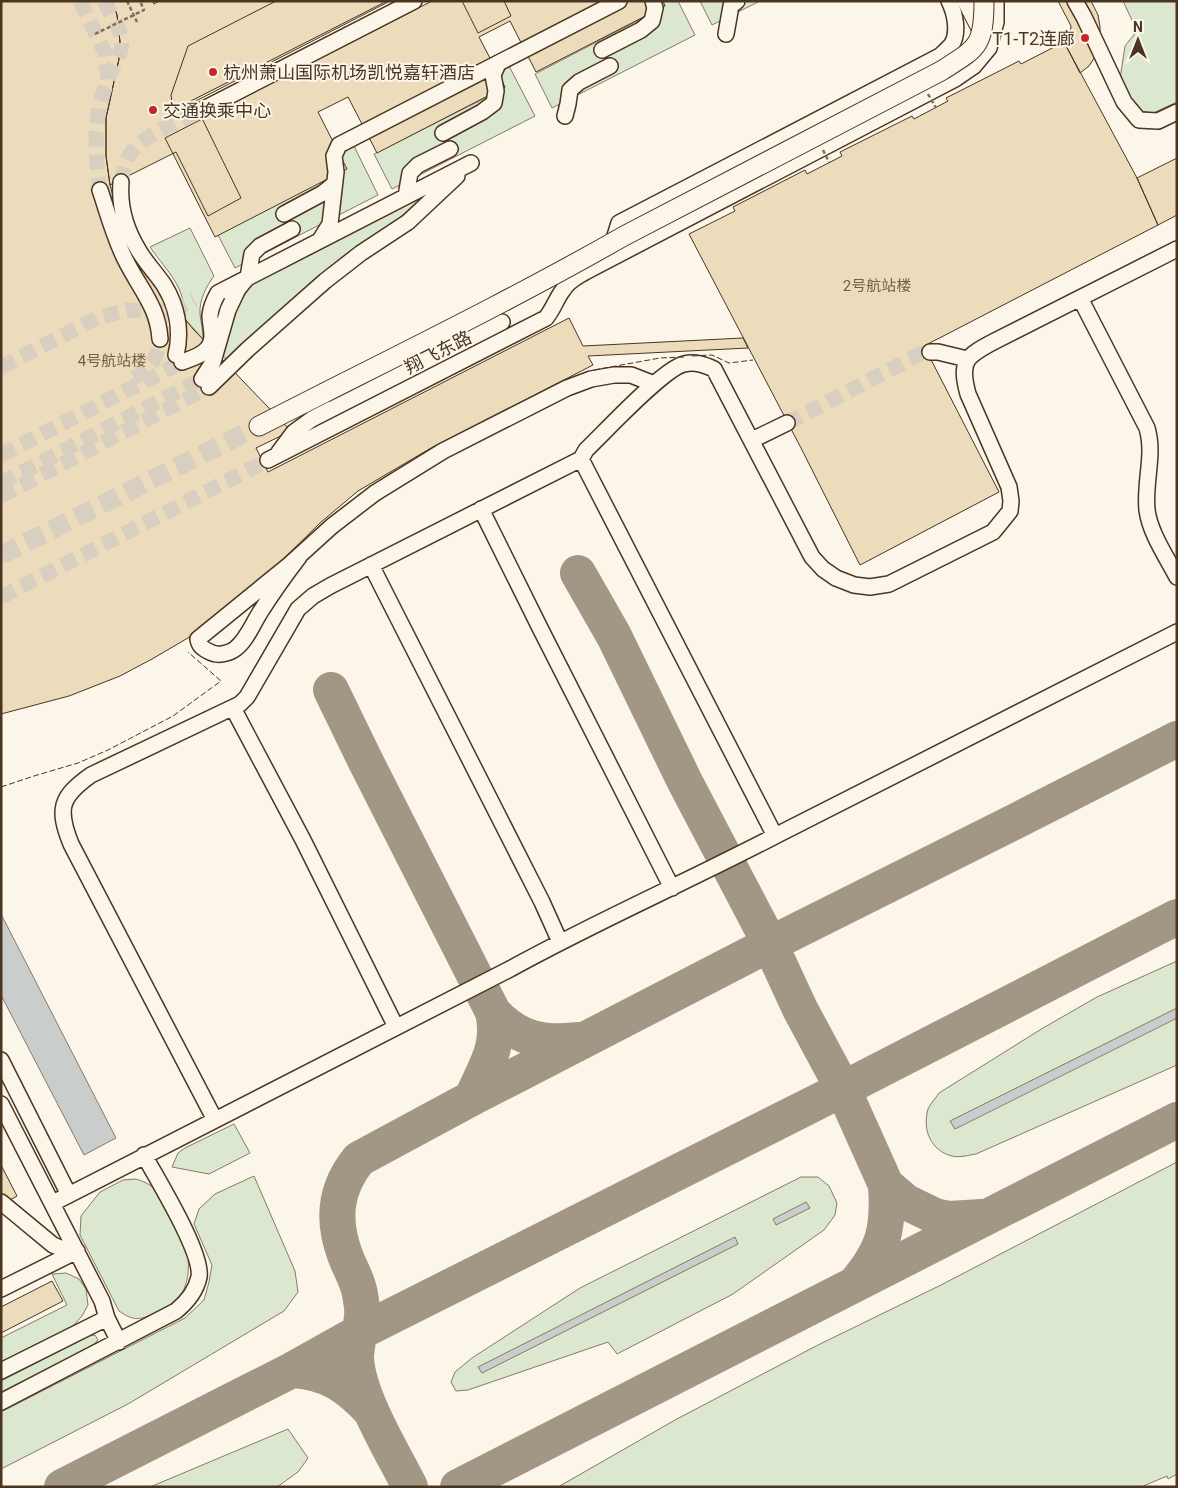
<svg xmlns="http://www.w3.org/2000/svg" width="1178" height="1488" viewBox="0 0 1178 1488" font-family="Roboto,'Noto Sans SC',sans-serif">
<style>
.green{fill:#dce7d0;stroke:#887966}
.water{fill:#c9cecd;stroke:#887966}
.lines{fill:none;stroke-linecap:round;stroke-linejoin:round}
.taxiway{stroke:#a29684;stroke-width:36}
.building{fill:#ecdcbc;stroke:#4a3520}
.minor-tunnel{stroke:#d8cfc1;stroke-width:15;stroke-dasharray:15 8;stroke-linecap:butt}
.major-tunnel{stroke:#d8cfc1;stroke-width:19;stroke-dasharray:19 9;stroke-linecap:butt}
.minor-casing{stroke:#4a3520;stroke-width:18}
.major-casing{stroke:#4a3520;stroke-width:21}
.path{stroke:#7f6f5c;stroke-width:2.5;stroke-dasharray:4 2.5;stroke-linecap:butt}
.minor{stroke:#fbf6e9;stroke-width:15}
.major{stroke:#fbf6e9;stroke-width:19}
.major-bridge-casing{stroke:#4a3520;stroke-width:21;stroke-linecap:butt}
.path-bridge{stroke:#7f6f5c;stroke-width:2.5;stroke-dasharray:4 2.5;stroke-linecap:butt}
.major-bridge{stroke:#fbf6e9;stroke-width:19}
.fence{stroke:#4a3520;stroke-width:1;stroke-dasharray:6 2.5;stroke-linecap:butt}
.poi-dot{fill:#c62828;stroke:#fbf6e9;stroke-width:2}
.labels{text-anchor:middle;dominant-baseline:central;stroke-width:4;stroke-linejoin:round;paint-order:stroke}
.number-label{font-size:15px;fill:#725f47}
.poi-label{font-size:18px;fill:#4a3520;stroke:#fbf6e9;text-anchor:start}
.street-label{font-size:18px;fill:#4a3520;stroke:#fbf6e9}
</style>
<rect width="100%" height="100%" fill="#fbf6e9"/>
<!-- green -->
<path class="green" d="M 662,1 L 678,1 L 695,35 L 552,108 L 535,74 L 664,7 Z
M 700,1 L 760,1 L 712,25 Z
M 1123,1 L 1177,1 L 1177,102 L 1153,113 L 1141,111 L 1130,100 L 1120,79 L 1125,46 L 1137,31 Z
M 509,66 L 535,116 L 392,189 L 374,154 L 505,88 L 500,77 L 505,68 Z
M 354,146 L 378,195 L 235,268 L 218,235 L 341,158 L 345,151 Z
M 429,191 L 388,228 L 330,267 L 306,287 L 226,359 L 221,354 C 230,324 236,304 256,279 Z
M 190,228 L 214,276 C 206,287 199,300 200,314 C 201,323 203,330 203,339 L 185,319 C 185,285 168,273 150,247 Z
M 1177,961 L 1177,1065 L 976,1154 C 969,1155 959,1158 952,1156 C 931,1151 922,1130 928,1109 C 930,1104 936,1098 939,1093 L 1043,1028 L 1097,997 Z
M 234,1124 L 250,1153 L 209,1174 L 172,1167 L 178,1153 L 185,1148 Z
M 1177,1162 L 1177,1474 L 1168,1479 L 1167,1476 L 1141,1487 L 558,1487 L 675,1420 L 818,1345 L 941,1285 Z
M 254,1176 L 295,1271 L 298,1292 L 284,1311 L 128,1404 L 1,1469 L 1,1412 L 185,1318 L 204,1300 L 209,1282 L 212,1265 L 194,1224 L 199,1209 L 215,1194 Z
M 801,1177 L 818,1177 L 829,1186 L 837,1203 L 835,1215 L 824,1230 L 733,1294 L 617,1354 L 608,1342 L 468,1390 L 456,1391 L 451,1382 L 455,1372 L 472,1358 L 580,1288 Z
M 135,1179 C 158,1184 161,1199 171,1219 C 175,1226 180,1234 184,1242 C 192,1262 190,1292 171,1306 C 167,1309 161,1310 157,1312 C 140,1320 135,1322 119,1311 L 80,1235 L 81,1216 L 100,1192 L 123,1180 Z
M 66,1273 L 79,1279 L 86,1289 L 88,1305 L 82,1316 L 72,1327 L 1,1363 L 1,1338 L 67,1305 L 52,1274 Z
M 95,1335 L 98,1340 L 93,1345 L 1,1392 L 1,1381 L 89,1336 Z
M 288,1429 L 308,1458 L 298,1472 L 277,1487 L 150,1487 Z"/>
<!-- water -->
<path class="water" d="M 1,914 L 116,1138 L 84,1155 L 1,995 Z
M 1177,1008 L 1177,1018 L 955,1129 L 950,1121 Z
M 806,1202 L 810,1208 L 776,1225 L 773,1219 Z
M 735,1237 L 738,1244 L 482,1373 L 478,1367 Z"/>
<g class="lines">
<!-- taxiway -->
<path class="taxiway" d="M 578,573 L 614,636 L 685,782 L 770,944 L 800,1009 L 843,1089 L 886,1185 L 906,1202 L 935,1216 L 949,1219 L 982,1217
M 331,690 L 367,764 L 493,1012 C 518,1040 544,1044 580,1040
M 472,1098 C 485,1067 501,1047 493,1012
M 855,1284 C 884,1250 889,1229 886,1185
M 292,1370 C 328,1372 347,1386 371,1411
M 62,1487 L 292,1370 L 360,1332 L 843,1089 L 1177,917
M 410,1487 C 392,1451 358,1397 356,1358 C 356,1344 361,1330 362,1316 C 363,1309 361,1301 360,1294 C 357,1278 350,1269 345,1255 C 332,1220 335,1188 359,1159 L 472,1098 L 770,944 L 1020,819 L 1177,739
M 458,1487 L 1177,1120"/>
</g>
<!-- building -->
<path class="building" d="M 1,1 L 112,1 L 117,15 L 120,42 L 119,59 L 106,118 L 106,156 L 110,185 L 117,210 L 158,288 L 194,330 L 291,431 L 256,448 L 268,472 L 569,318 L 583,346 L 743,338 L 748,348 L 588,356 L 593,365 L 431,448 L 358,491 L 321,522 L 259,583 L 205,628 L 152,659 L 120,676 L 69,696 L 1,714 Z
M 112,1 L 153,1 L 154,4 L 159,1 L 390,1 L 194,102 L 241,198 L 208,216 L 176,152 L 110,185 L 106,156 L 106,118 L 119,59 L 120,42 L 117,15 Z
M 276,1 L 387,1 L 181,106 L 176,106 L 172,103 L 171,95 L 188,46 Z
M 432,1 L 663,1 L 665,6 L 536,72 L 510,21 L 479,37 L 505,87 L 377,153 L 348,97 L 318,112 L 347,169 L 215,237 L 165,138 Z
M 462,1 L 504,1 L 511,16 L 478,33 Z
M 1058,1 L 1091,1 L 1098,15 L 1100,27 L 1100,40 L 1095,57 L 1089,66 L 1080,73 L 1065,44 L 1070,36 L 1071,26 Z
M 1064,42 L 1137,178 L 1158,225 L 924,346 L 999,492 L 860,565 L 801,448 L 689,234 L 735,211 L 733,207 L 805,170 L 807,174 L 842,156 L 840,152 L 912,116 L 914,119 L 948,101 L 946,98 L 1019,61 L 1021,64 Z
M 1177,158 L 1177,215 L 1158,225 L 1137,178 Z
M 1,1165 L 17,1196 L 1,1205 Z
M 52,1281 L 63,1301 L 1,1333 L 1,1307 Z"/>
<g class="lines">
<!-- minor-tunnel -->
<path class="minor-tunnel" d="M 80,1 L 105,53 L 108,79 L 99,106 L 96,133 L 97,165 L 100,190
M 104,1 C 110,14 123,31 122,45 C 120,56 113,68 108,78
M 121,182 C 123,170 126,158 134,149 C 146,134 183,120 200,111
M 1,367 L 97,318 L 127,310 L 162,312 L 171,311 L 194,300
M 134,378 C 150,370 158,357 160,339
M 787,423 L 920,354 L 930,352
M 1,455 L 182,362
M 1,483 L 202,379
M 1,496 L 209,387
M 1,597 L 268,460"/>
<!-- major-tunnel -->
<path class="major-tunnel" d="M 1,555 L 259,426"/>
<!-- minor casing -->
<g class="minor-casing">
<path id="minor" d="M 1075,1 L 1084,17 L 1124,102 L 1139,120 L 1158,121 L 1177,112
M 726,34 L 731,6 L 737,1
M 602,50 L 641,30 L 652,21 L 655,8 L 653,1
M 200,111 L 414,1
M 565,116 L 568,104 L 570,90 L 579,82 L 610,66
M 443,133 L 482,112 L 494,103 L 496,91 L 493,75 L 498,64
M 121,182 C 119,206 126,230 139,251 C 146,263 156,273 164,285 C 177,306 182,331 176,355
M 100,190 C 108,214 114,237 125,259 C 139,288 158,306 160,339
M 406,196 L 410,173 L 418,165 L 450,149
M 284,214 L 323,193 L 334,184
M 320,240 L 330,224 L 336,172 L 334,156 L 339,145 L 619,1
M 611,249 L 619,223 L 940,56 C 944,52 949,48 952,44 C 959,32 955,13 949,1
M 1080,298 L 1147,428 C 1155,455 1144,482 1147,510 C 1150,533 1166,556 1177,577
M 930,352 L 938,352 L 967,359
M 182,362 C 190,359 201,356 207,349 C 216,339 210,327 210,315 C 211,306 214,300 218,293 L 471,163
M 202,379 L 213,362 L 228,310 L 238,289 L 248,277 L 252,254 L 260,246 L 292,229
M 209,387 L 247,350 L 325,281 L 361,253 L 408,222 L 457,176
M 752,440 L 787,423
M 279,452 L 294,432 L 312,419 L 502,322
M 268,460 L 546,318 C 554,308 556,299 563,290 C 568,281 577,277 585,272 L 955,79 L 974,66 L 989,48 L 996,22 L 996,1
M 481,509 L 540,628 L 672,888
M 299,557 C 286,574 273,592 261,611 C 253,623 247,640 235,649 C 228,654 217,656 210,652 C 203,649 199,646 198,639 L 289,565 L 332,526 L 375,493 L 443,451 L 567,388 L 591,379 L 614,375 L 631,375 L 654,384
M 371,565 L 542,902 L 560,942
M 233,708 L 303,840 L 396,1027
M 775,836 L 1177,632
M 1,1060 L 69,1195
M 1,1104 L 102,1301 L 107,1318 L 119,1342
M 215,1120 L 71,844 C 57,809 60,797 91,775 L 240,704 L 247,697 L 298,609 L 313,596 L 330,586 L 581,459
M 1,1202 L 53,1245 L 63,1249 L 77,1251
M 53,1203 L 510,969 C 597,921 687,882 775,836 L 581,459 L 586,450 C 605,432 663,369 684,364 C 695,361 705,365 714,369 L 812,557 L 823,569 L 836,578 L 854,585 L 870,587 L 889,584 L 993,532 L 1010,511 L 1011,501 L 1009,487 L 968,394 C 959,361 966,356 995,341 L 1177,249
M 1,1289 L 77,1251
M 1,1371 L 107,1318
M 1,1402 L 176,1311 C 187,1302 196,1291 199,1277 C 203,1253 157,1179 144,1155"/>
</g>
<!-- major casing -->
<g class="major-casing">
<path id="major" d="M 967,1 L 983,32
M 259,426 L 324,393"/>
</g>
<!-- path -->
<path class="path" d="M 127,1 L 137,22
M 95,34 L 144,10 L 140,1"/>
<!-- minor -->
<use href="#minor" class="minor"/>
<!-- major -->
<use href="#major" class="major"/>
<!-- major-bridge casing -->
<g class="major-bridge-casing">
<path id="major-bridge" d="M 324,393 C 425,342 526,292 624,236 L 941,71 C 977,48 984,47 984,1"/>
</g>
<!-- path-bridge -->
<path class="path-bridge" d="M 928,94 L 936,108
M 823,150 L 829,162"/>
<!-- major-bridge -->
<use href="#major-bridge" class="major-bridge"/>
<!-- fence -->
<path class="fence" d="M 692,356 L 712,355 L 729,363 L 753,360
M 594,370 L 660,358 L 684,357
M 1,787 L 34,776 L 78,763 L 108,750 L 173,716 L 221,681 L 188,652"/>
</g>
<!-- markers -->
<g class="poi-dot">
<circle cx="1085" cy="38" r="5"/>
<circle cx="213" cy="72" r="5"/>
<circle cx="153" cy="110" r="5"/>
</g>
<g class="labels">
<!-- number labels -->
<g class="number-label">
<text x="877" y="286">2号航站楼</text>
<text x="112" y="361">4号航站楼</text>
</g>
<!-- poi labels -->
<g class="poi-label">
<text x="1075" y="38" text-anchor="end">T1-T2连廊</text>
<text x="223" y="72">杭州萧山国际机场凯悦嘉轩酒店</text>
<text x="163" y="110">交通换乘中心</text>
</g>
<!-- street labels -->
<g class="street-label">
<text transform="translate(438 352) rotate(-27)">翔飞东路</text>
</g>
</g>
<!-- border -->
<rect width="1178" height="1488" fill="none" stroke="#4a3520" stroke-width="5"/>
<!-- north arrow -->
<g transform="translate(1138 40)" stroke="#fbf6e9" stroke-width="4" paint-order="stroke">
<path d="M0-4L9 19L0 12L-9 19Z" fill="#4a3520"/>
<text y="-8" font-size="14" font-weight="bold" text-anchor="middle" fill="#4a3520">N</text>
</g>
</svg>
